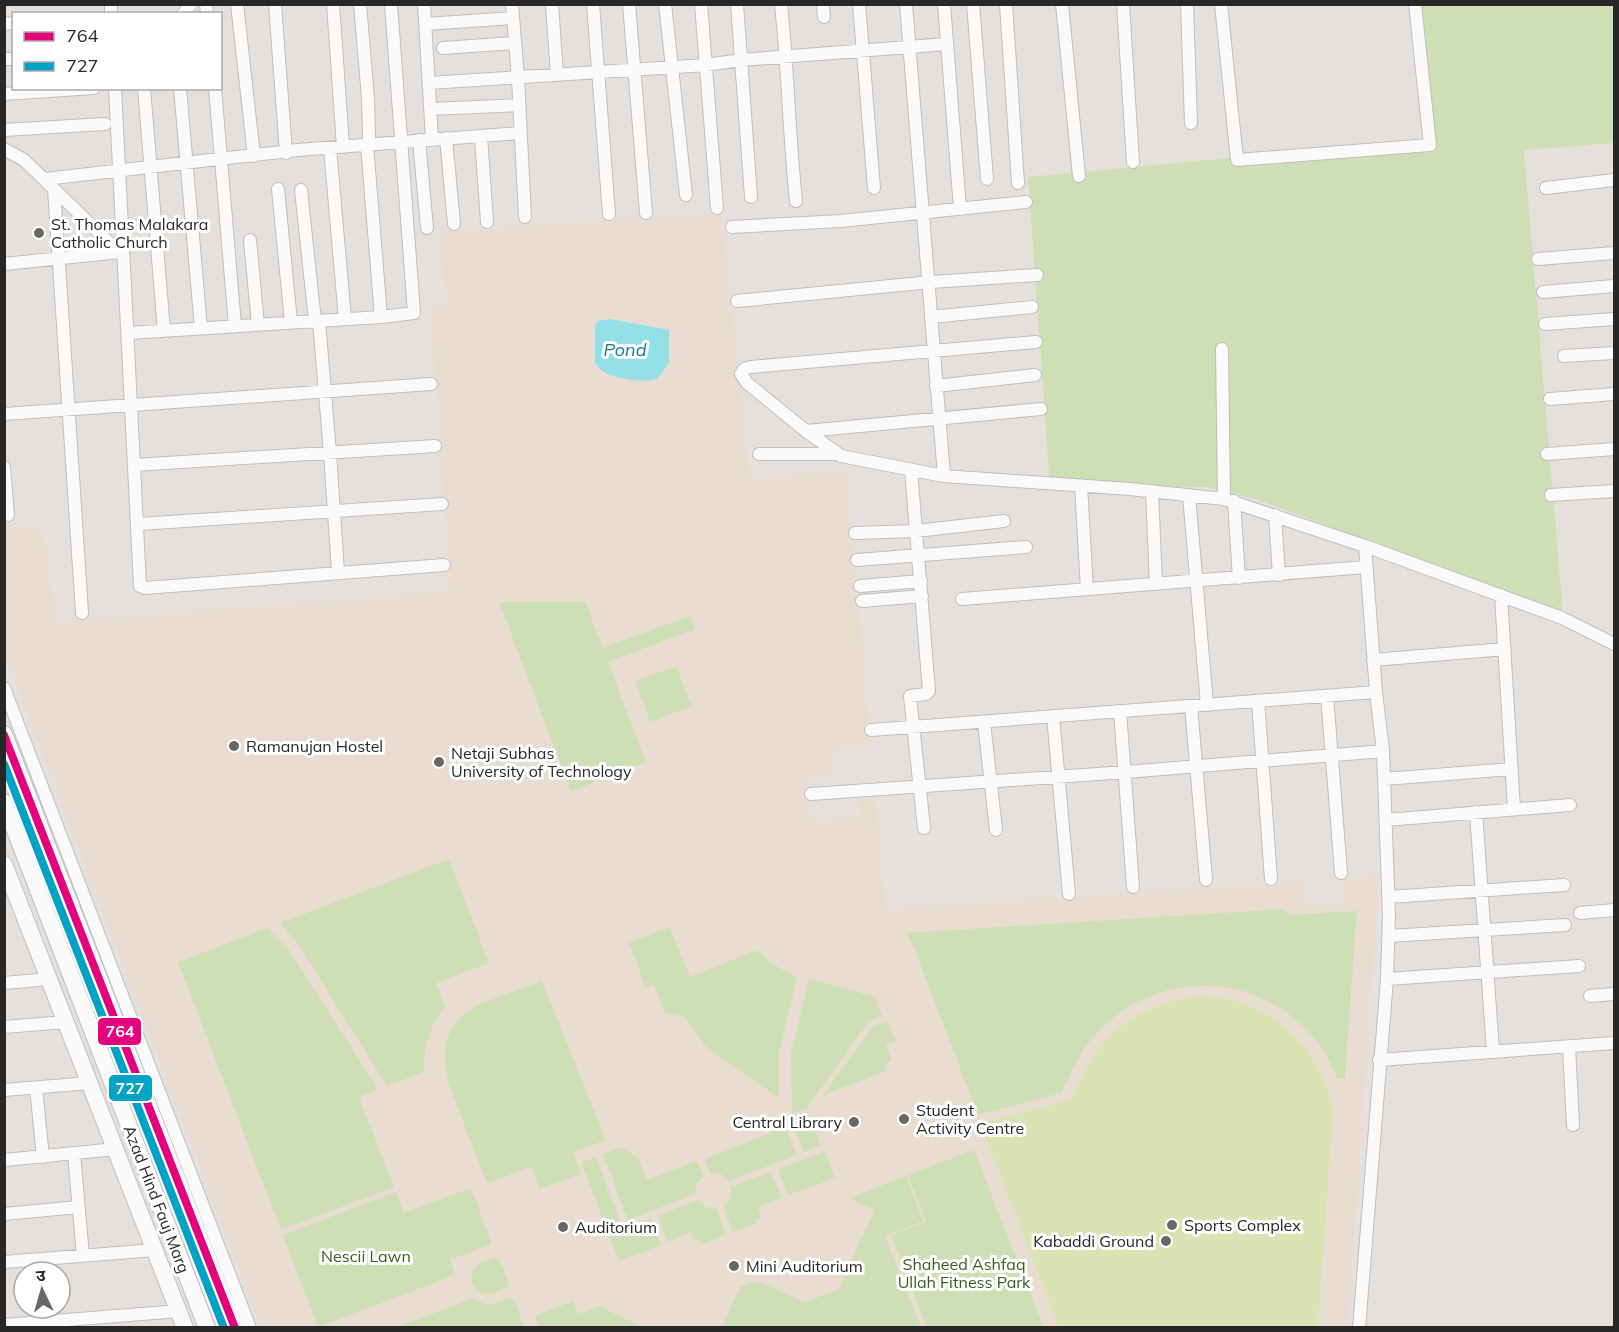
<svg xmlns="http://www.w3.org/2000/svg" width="1619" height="1332" viewBox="0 0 1619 1332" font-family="Mulish,'Noto Sans Devanagari',sans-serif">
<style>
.education{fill:#e9ddd1}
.green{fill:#cedfb6}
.pitch{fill:#dae3b4}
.water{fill:#92dfe6}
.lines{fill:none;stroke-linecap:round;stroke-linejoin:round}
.street-casing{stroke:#bfbdbe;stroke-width:14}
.secondary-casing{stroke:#bfbdbe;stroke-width:18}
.street{stroke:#fbfafa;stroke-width:12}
.secondary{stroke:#fbfafa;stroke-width:16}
.bus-1-casing{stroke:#fff;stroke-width:12}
.bus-2-casing{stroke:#fff;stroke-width:12}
.bus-1{stroke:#e5007d;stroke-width:8}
.bus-2{stroke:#02a2c6;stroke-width:8}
.poi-dot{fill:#6a6867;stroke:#fff;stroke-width:2}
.labels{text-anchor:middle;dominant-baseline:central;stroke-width:6;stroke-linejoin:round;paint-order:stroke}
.poi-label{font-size:16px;fill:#272727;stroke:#fff;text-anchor:start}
.street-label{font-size:16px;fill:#272727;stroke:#fff}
.park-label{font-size:16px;fill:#35601b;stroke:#fff}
.water-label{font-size:18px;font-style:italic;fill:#117b91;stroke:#fff}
.line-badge{stroke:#fff;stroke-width:2}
.badge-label{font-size:16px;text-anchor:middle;font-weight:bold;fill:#fff}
</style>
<rect width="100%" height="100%" fill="#e6e0dd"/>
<!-- education -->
<path class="education" d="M 721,213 L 750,480 L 846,470 L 871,746 L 830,749 L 832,775 L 807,777 L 810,821 L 861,818 L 859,799 L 875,798 L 886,909 L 1302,881 L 1304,907 L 1343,905 L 1342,878 L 1379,875 L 1348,1327 L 261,1327 L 5,655 L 5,529 L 42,526 L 56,622 L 450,592 L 431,306 L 447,307 L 439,232 Z"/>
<!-- green -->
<path class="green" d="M 1417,5 L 1614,5 L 1614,143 L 1524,150 L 1563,614 L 1259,500 L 1206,487 L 1050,487 L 1028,177 L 1430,139 Z
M 499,602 L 585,602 L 603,648 L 690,616 L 695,629 L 608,662 L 646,762 L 571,791 Z
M 676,666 L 692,706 L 650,722 L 635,681 Z
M 449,859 L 489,963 L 436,983 L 445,1007 C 429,1027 424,1046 424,1072 L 387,1086 L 298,944 L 280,923 Z
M 1283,909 L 1291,915 L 1357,911 L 1345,1079 L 1338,1079 C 1331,1065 1325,1051 1315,1039 C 1258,970 1156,968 1096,1034 C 1080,1051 1071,1072 1061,1093 L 978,1115 L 913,945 L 905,933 Z
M 670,927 L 690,977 L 757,950 L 771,963 L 797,978 L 779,1052 L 779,1098 L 706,1047 L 684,1017 L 665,1013 L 654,985 L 646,988 L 629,943 Z
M 268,928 L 289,950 L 378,1089 L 359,1097 L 394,1187 L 281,1230 L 178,962 Z
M 809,979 L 876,997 L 882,1016 L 870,1020 L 807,1108 L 792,1113 L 791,1053 Z
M 542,981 L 606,1140 L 573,1152 L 581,1174 L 540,1189 L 531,1167 L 487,1183 C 479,1162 470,1140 462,1119 C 445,1076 428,1035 477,1005 Z
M 888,1021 L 896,1041 L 886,1045 L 892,1061 L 884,1064 L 887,1071 L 828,1093 L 821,1098 L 873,1026 Z
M 810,1117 L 821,1145 L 804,1152 L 793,1124 Z
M 785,1127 L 797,1155 L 728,1181 L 721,1174 L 710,1173 L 705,1159 Z
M 622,1147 L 638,1158 L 647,1180 L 697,1161 L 703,1176 L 696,1184 L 695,1194 L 628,1220 L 603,1154 Z
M 974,1150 L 1043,1326 L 1040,1327 L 927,1327 L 891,1235 L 926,1222 L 908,1175 Z
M 825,1152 L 835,1178 L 788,1195 L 778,1169 Z
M 596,1157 L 621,1223 L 606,1228 L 581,1162 Z
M 771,1172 L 782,1198 L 758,1207 L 761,1217 L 755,1219 L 757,1223 L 733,1232 L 723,1206 L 730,1198 L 731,1187 Z
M 906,1176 L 923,1221 L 885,1236 L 921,1327 L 722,1327 L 740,1287 L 757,1281 L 805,1302 L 839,1289 L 874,1210 L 850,1198 Z
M 471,1188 L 492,1244 L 450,1260 L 455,1275 L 318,1327 L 283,1235 L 396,1192 L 404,1213 Z
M 698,1200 L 706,1207 L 716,1208 L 726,1235 L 701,1245 L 699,1239 L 694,1241 L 691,1232 L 668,1242 L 657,1216 Z
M 651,1219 L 661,1245 L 619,1261 L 609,1235 Z
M 495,1258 L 500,1261 L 509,1283 L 508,1287 L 492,1294 L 480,1293 L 472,1284 L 472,1271 L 480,1263 Z
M 509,1298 L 514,1300 L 524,1327 L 398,1327 L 471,1299 L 488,1305 Z
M 573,1301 L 578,1314 L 599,1306 L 642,1327 L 539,1327 L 535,1316 Z"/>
<!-- pitch -->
<path class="pitch" d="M 1189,997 C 1201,997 1214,997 1226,999 C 1280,1009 1325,1058 1333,1111 L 1318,1327 L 1059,1327 L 980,1123 L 1070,1100 C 1077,1086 1084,1072 1092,1058 C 1113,1023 1150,1005 1189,997 Z"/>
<!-- water -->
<path class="water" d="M 610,319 L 669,330 L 669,363 L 657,379 C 642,383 601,379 595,362 L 595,325 L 598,321 Z"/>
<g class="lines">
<!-- street casing -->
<g class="street-casing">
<path id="street" d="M 111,4 L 111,14
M 206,4 L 207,14
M 237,4 L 254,156
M 275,4 L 286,153
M 333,4 L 343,146
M 360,4 L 368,98 L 369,138 L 367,145 L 381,317
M 424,4 L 432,139
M 512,4 L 518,78 L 525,217
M 552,4 L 557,75
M 593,4 L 609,214
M 629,4 L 646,213
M 665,4 L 686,195
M 701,4 L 717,208
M 737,4 L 751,197
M 781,4 C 788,70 789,136 796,201
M 823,4 L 824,17
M 859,4 L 874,188
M 906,4 L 944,476
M 944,4 L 960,209
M 973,4 L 987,179
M 1006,4 L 1018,183
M 1062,4 L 1079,176
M 1123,4 L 1133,162
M 1187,4 L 1191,123
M 1221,4 L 1237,160 L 1430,145 L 1415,4
M 183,14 L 191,4
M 4,24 L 14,23
M 426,24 L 513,18
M 443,48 L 515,43
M 4,59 L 14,59
M 429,83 L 706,65 L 741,60 L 947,44
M 115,88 L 140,586 L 145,588 L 444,565
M 144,88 L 164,331
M 180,88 L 201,328
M 215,88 L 235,326
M 4,94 L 94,88
M 430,109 L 519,105
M 4,130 L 105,124
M 481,137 L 487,222
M 446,138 L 454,224
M 419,140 L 427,228
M 330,148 L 345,319
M 4,149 L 24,160 L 123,256
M 45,179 L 298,150 L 520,133
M 1546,188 L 1614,180
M 54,189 L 82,613
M 278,189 L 291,322
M 301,190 L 315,321
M 732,227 L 841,221 L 1026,202
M 250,240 L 258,325
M 1538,259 L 1614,253
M 4,264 L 120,252
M 1543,292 L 1614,286
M 737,301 L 931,282 L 1037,275
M 931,317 L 1032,307
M 319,321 L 330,453 L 338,572
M 1545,324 L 1614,319
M 128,333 L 381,317 L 414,313 L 391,4
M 1036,342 L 751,367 L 744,369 L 741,374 L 747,383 L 806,431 L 841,456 L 944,476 L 1130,489 L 1224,499 L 1365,546 L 1562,618 L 1614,644
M 1222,349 L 1224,499
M 1564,356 L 1614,353
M 936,386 L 1035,375
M 1550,399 L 1614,394
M 4,414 L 431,384
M 806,431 L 1041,409
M 759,454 L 835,454
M 1547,454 L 1614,449
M 135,465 L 435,446
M 4,467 L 8,515
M 911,470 L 929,691 L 926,694 L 910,696 L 924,828
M 1081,486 L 1087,589
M 1152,491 L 1156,584
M 1189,495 L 1207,705
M 1551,495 L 1614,491
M 1234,501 L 1239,578
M 1275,515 L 1279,575
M 139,524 L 442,504
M 855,533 L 916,531 L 1004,521
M 857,560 L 1026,547
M 860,586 L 921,581
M 1501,595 L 1514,809
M 962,599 L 1366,567
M 862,601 L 922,596
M 1373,660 L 1505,649
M 4,688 L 250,1328
M 1327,696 L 1341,873
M 1258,701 L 1271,879
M 1191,706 L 1206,880
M 1120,711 L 1133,887
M 1053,716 L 1069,894
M 984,722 L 996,830
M 871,730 L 1376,692
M 1384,779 L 1512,769
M 811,794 L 1126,772 L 1383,751
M 1476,812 L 1493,1051
M 1386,820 L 1570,805
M 1389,897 L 1564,885
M 1580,913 L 1614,910
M 1389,936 L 1565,925
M 1387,979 L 1579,966
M 4,983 L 49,979
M 1590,996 L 1614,994
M 4,1027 L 66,1022
M 1569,1046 L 1573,1125
M 1379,1060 L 1614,1043
M 36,1088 L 43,1157
M 4,1090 L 90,1083
M 74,1154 L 83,1256
M 4,1160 L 116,1149
M 4,1214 L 78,1207
M 4,1262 L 155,1250
M 4,1325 L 179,1311
M 1359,1328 L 1387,979 L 1389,915 L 1383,751 L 1376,692 L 1365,546"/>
</g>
<!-- secondary casing -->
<g class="secondary-casing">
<path id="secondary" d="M 4,734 L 235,1328
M 4,802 L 207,1328
M 4,864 L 185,1328"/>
</g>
<!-- street -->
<use href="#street" class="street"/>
<!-- secondary -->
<use href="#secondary" class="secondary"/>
<!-- bus-1 casing -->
<g class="bus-1-casing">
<path id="bus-1" d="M 4,735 L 235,1328"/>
</g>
<!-- bus-2 casing -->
<g class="bus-2-casing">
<path id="bus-2" d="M 4,764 L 224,1328"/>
</g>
<!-- bus-1 -->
<use href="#bus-1" class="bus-1"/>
<!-- bus-2 -->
<use href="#bus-2" class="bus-2"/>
</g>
<!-- markers -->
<g class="poi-dot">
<circle cx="39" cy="233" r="6"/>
<circle cx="234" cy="746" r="6"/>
<circle cx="439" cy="762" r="6"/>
<circle cx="904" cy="1119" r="6"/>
<circle cx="854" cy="1122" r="6"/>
<circle cx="1172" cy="1225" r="6"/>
<circle cx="563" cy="1227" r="6"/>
<circle cx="1166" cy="1241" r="6"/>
<circle cx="734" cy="1266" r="6"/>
</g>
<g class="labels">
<!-- poi labels -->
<g class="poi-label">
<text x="51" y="224">St. Thomas Malakara<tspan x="51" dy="18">Catholic Church</tspan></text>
<text x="246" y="746">Ramanujan Hostel</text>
<text x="451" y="753">Netaji Subhas<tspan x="451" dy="18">University of Technology</tspan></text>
<text x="916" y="1110">Student<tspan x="916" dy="18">Activity Centre</tspan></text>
<text x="842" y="1122" text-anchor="end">Central Library</text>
<text x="1184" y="1225">Sports Complex</text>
<text x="575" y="1227">Auditorium</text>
<text x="1154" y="1241" text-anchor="end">Kabaddi Ground</text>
<text x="746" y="1266">Mini Auditorium</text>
</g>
<!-- street labels -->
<g class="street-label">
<text transform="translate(157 1199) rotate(69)">Azad Hind Fauj Marg</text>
</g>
<!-- park labels -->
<g class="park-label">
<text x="366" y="1256">Nescii Lawn</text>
<text x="964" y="1264">Shaheed Ashfaq<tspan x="964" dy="18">Ullah Fitness Park</tspan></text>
</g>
<!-- water labels -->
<g class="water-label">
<text x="625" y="349">Pond</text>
</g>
</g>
<g class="line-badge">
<rect x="97" y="1017" width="45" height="29" rx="6" fill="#e5007d"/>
<rect x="108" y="1074" width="45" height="28" rx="6" fill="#02a2c6"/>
</g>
<g class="badge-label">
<text x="120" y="1037">764</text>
<text x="130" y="1094">727</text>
</g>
<!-- border -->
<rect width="1619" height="1332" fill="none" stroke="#272727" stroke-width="12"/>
<!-- legend -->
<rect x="12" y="12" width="210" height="78" fill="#ffffff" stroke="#a9a9a9" stroke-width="1.5"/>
<rect x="24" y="32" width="30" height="9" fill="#e5007d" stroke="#a9a9a9" stroke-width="1.5"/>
<text x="66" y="42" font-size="18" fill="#272727">764</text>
<rect x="24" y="62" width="30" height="9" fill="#02a2c6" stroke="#a9a9a9" stroke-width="1.5"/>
<text x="66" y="72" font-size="18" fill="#272727">727</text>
<!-- north arrow -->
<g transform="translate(42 1290) rotate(355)"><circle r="28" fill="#ffffff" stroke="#a9a9a9" stroke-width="1.5"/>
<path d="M0-4.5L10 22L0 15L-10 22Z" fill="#6a6867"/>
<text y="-9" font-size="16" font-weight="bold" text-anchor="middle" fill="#272727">उ</text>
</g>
</svg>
